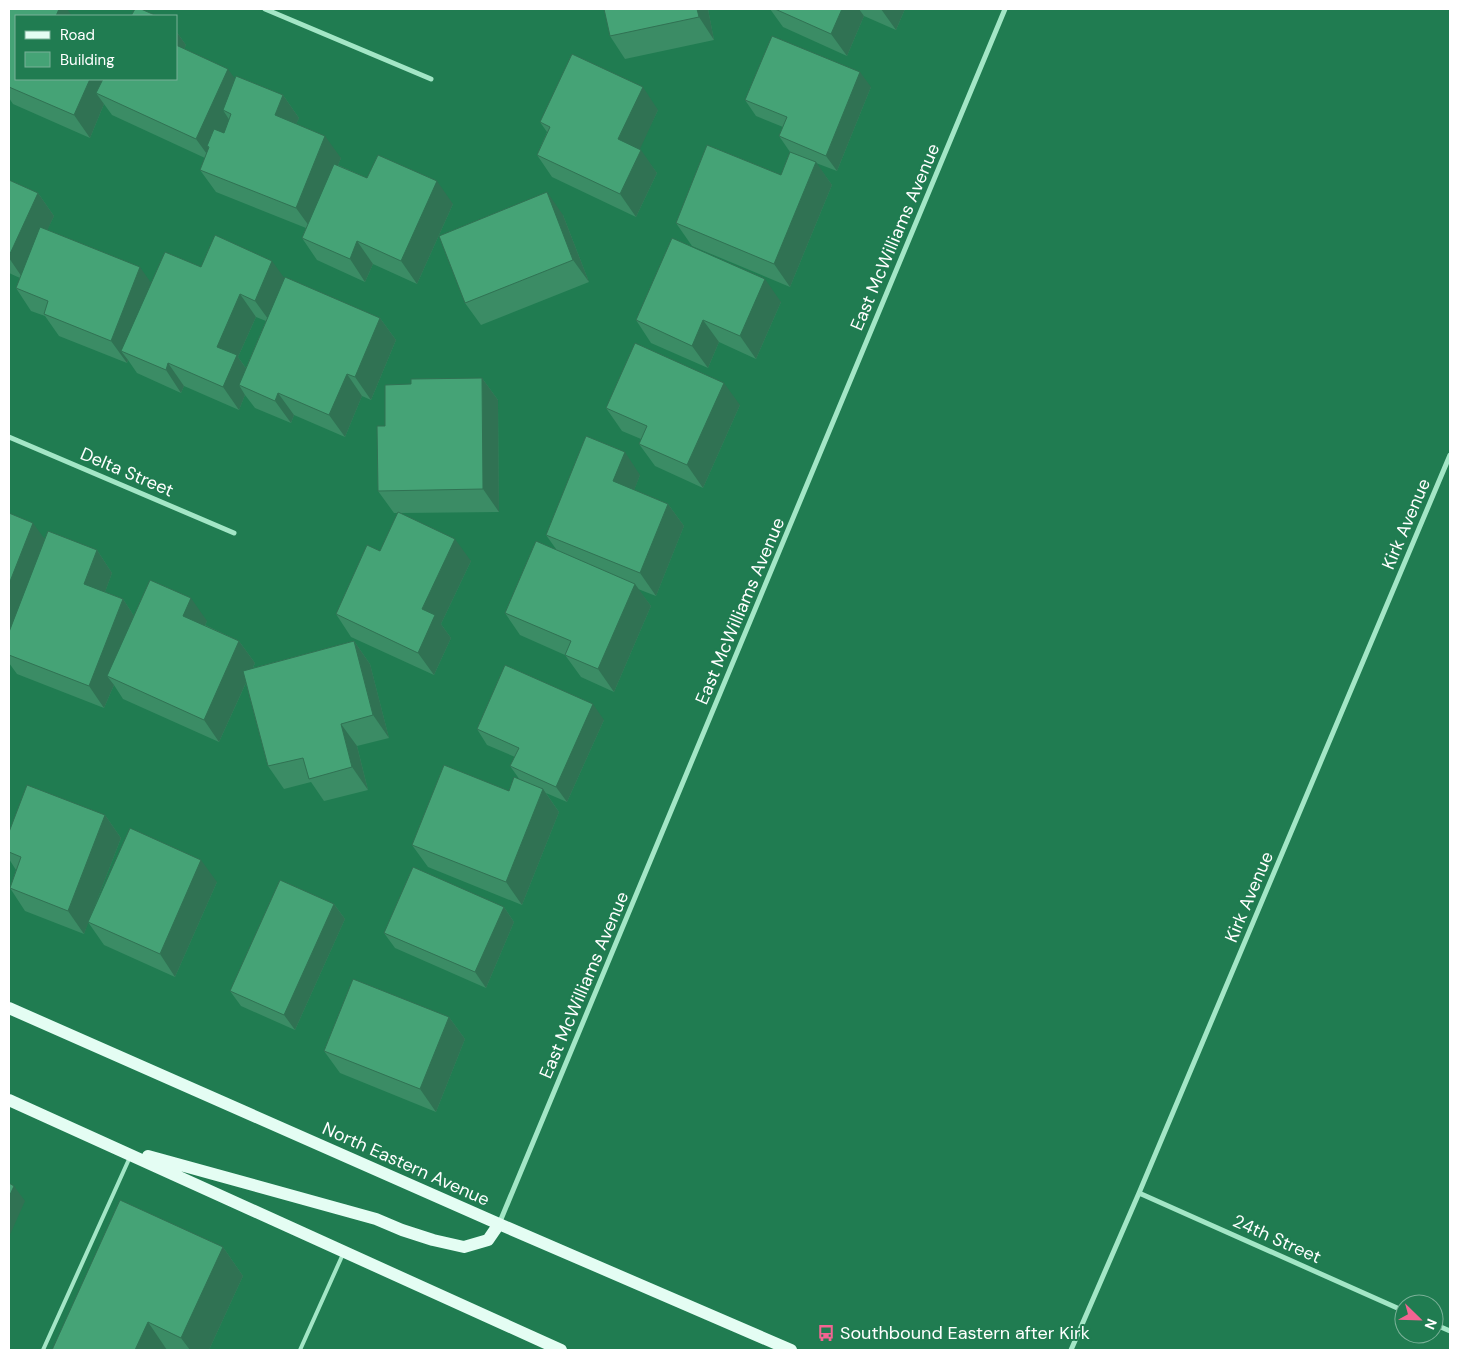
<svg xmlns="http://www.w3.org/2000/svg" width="1459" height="1359" viewBox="0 0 1459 1359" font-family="'DM Sans',sans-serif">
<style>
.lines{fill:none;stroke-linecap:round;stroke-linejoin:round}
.lane{stroke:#a3e6c6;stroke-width:4}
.street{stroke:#a3e6c6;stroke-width:5}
.primary{stroke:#e4fdf3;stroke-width:12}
.wall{fill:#3b8c65;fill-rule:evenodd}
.shaded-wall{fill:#307253}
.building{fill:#45a376;stroke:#307253}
.labels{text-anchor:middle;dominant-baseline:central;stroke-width:4;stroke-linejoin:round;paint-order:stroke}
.street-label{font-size:18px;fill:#fff;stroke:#207c51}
.poi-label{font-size:18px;fill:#fff;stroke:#207c51;text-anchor:start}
</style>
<rect width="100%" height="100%" fill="#207c51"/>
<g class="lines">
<!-- lane -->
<path class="lane" d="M 43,1350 L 130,1157
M 300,1350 L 343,1254"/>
<!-- street -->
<path class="street" d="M 265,9 L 431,79
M 9,437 L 234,533
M 1139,1193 L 1404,1311
M 499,1224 L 1005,9
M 1434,1324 L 1450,1331
M 1071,1350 L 1139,1193 L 1450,455"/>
<!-- primary -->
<path class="primary" d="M 9,1008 L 499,1224 L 791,1350
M 9,1100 L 561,1350
M 148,1156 L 376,1219 L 402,1230 L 433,1240 L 464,1247 L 488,1240 L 499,1224"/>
</g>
<!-- wall -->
<path class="wall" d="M 9,9 L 16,79 L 176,79 L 176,31 L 186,45 L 184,49 L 235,79 L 283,95 L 299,118 L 296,124 L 341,158 L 338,165 L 367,178 L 453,204 L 417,284 L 373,264 L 365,282 L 317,260 L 302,238 L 306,228 L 216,192 L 200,170 L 205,158 L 112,115 L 104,104 L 90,138 L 13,104 L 9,98 Z
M 708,9 L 714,40 L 625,59 L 610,36 Z
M 770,9 L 905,9 L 896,30 L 864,16 L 847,56 L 783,27 Z
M 871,87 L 837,171 L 816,163 L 832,185 L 790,287 L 692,246 L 676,223 L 781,175 L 790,152 L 779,136 L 783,127 L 756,116 L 745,100 Z
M 658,110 L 639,149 L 657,173 L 636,217 L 552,177 L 537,155 L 547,132 L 540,122 Z
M 9,180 L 38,193 L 54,216 L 47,230 L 151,283 L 201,267 L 284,278 L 380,318 L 396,340 L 371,400 L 362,396 L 345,437 L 294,415 L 291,423 L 255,408 L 245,395 L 239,410 L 184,386 L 181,393 L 137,373 L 128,360 L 127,363 L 59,336 L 45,316 L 31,311 L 16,288 L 20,278 L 9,273 ZM 256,317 L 266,321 L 246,368 L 238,357 Z
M 563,215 L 589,282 L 481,325 L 465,303 Z
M 781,302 L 756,359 L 719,342 L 708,368 L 651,343 L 636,320 Z
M 482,378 L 498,400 L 499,512 L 401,513 L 471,561 L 441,624 L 451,638 L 434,675 L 351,637 L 336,614 L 380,551 L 398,513 L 394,513 L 378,491 L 385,426 L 411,384 Z
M 740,405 L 703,488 L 655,466 L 639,444 L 641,439 L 622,431 L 606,408 Z
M 640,475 L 634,490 L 668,504 L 684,526 L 656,596 L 638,589 L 651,606 L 614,692 L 581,677 L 565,655 L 520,635 L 505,613 L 556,549 L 546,535 Z
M 9,513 L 45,539 L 97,550 L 112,573 L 105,592 L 123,599 L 134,616 L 207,621 L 205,625 L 239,641 L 255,663 L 253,668 L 354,641 L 370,664 L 389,738 L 357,746 L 368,790 L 324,801 L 311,782 L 284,789 L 268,766 L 246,683 L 219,742 L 123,699 L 114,685 L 104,708 L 17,674 L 9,663 Z
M 604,720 L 567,802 L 546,793 L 559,812 L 522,905 L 428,867 L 412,845 L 509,791 L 520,780 L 510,766 L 515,757 L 487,745 L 477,729 Z
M 105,815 L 121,838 L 89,921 L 217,882 L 175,977 L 104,945 L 88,922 L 84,934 L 25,911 L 10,888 L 16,870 L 9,859 L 9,832 Z
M 334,904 L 345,919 L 295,1030 L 241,1006 L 230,991 Z
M 504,907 L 514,922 L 486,988 L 395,948 L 384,933 Z
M 449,1017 L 465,1039 L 436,1112 L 340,1073 L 324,1051 Z
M 223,1247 L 243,1276 L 209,1350 L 52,1350 Z"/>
<!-- shaded-wall -->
<path class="shaded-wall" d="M 59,9 L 67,9 L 72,16 L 56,16 Z
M 697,9 L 708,9 L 714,40 L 699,17 Z
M 842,9 L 859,9 L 864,16 L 847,56 L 831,34 Z
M 881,9 L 905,9 L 896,30 Z
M 176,31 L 186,45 L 179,61 L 176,58 Z
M 228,69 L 244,91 L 231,114 L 223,110 L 230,121 L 215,155 L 209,147 L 207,146 L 214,156 L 212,161 L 196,139 Z
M 860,72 L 871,87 L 837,171 L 826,156 Z
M 90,79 L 115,79 L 96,93 L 104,104 L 90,138 L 74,115 Z
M 643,87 L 658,110 L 634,162 L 618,139 Z
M 283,95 L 299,118 L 290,138 L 275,115 Z
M 325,136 L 341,158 L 312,230 L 296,208 Z
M 641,150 L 657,173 L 636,217 L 620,194 Z
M 816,162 L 832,185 L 790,287 L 774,264 Z
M 437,181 L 453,204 L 417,284 L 401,261 Z
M 547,192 L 563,215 L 589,282 L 573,260 Z
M 38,193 L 54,216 L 24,280 L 9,258 L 9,256 Z
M 357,241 L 373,264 L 365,282 L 350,259 Z
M 272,261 L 288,283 L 271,323 L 255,301 Z
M 140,267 L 156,290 L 121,351 L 128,360 L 127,363 L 111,341 Z
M 765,279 L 781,302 L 756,359 L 740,336 Z
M 240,294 L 256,317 L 238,357 L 253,378 L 239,385 L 245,395 L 239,410 L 223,387 L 217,347 Z
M 380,318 L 396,340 L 371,400 L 355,377 Z
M 703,320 L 719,342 L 708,368 L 692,346 Z
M 168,363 L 184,386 L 181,393 L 166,370 Z
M 347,374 L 362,396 L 345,437 L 329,415 Z
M 482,378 L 498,400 L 499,512 L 483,489 Z
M 724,383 L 740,405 L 703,488 L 687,465 Z
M 278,393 L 294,415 L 291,423 L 275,401 Z
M 625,452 L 640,475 L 629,504 L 613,481 Z
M 668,504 L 684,526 L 656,596 L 640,573 Z
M 33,523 L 49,545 L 9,635 L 9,584 Z
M 455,539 L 471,561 L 441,624 L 451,638 L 434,675 L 418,653 L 422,609 Z
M 97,550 L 112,573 L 100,606 L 84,584 Z
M 635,584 L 651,606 L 614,692 L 598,669 Z
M 191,598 L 207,621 L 199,638 L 183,616 Z
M 123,599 L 138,622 L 107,676 L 114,685 L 104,708 L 89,686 Z
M 239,641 L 255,663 L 219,742 L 204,720 Z
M 354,641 L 370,664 L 389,738 L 373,715 Z
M 593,704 L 604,720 L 567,802 L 556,787 Z
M 341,724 L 357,746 L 368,790 L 352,767 Z
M 543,789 L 559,812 L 522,905 L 506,882 Z
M 105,815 L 121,838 L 84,934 L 68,911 Z
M 201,860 L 217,882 L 175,977 L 160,954 Z
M 334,904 L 345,919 L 295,1030 L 284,1015 Z
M 504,907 L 514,922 L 486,988 L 475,972 Z
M 449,1017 L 465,1039 L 436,1112 L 420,1089 Z
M 14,1186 L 25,1201 L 9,1237 L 9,1197 Z
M 223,1247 L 243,1276 L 209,1350 L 190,1350 L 181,1338 Z
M 148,1322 L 167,1350 L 135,1350 Z"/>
<!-- building -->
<path class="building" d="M 9,9 L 59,9 L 56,16 L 16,16 L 16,79 L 90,79 L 74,115 L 9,87 Z
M 135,9 L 141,9 L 157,16 L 131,16 Z
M 604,9 L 697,9 L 699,17 L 610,36 Z
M 775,9 L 842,9 L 831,34 Z
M 772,36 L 860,72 L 826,156 L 779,136 L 787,117 L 745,100 Z
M 176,45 L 228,69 L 196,139 L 96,93 L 103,79 L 176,79 Z
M 572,54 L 643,87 L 618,139 L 641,150 L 620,194 L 537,155 L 550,127 L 540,122 Z
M 236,76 L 283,95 L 275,115 L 325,136 L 296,208 L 200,170 L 209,147 L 207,146 L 214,129 L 224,133 L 231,114 L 223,110 Z
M 707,145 L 781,175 L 790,152 L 816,162 L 774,264 L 676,223 Z
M 378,155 L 437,181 L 401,261 L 357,241 L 350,259 L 302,238 L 334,164 L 367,178 Z
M 9,180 L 38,193 L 9,256 Z
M 547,192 L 573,260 L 465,303 L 439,236 Z
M 40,227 L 140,267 L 111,341 L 44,314 L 48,301 L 16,288 Z
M 215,235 L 272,261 L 255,301 L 240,294 L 217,347 L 237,355 L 223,387 L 168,363 L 166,370 L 121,351 L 165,252 L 201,267 Z
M 672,238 L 765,279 L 740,336 L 703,320 L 692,346 L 636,320 Z
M 285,277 L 380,318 L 355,377 L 347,374 L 329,415 L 278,393 L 275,401 L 239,385 Z
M 635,343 L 724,383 L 687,465 L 639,444 L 647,426 L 606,408 Z
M 482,378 L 483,489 L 378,491 L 377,426 L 385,426 L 385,385 L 411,384 L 411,379 Z
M 586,436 L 625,452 L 613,481 L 668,504 L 640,573 L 546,535 Z
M 398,512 L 455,539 L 422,609 L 435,615 L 418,653 L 336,614 L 367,545 L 380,551 Z
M 9,513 L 33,523 L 9,584 Z
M 48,531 L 97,550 L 84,584 L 123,599 L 89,686 L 9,655 L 9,632 Z
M 536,541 L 635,584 L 598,669 L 565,655 L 571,641 L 505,613 Z
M 150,580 L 191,598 L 183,616 L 239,641 L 204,720 L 107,676 Z
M 354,641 L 373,715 L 341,724 L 352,767 L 309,779 L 303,758 L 268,766 L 243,671 Z
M 505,665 L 593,704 L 556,787 L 510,766 L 519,748 L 477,729 Z
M 444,765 L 509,791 L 514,777 L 543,789 L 506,882 L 412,845 Z
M 27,785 L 105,815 L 68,911 L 10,888 L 21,857 L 9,852 L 9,832 Z
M 130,828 L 201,860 L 160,954 L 88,922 Z
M 413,867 L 504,907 L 475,972 L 384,933 Z
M 280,880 L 334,904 L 284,1015 L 230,991 Z
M 353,979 L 449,1017 L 420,1089 L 324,1051 Z
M 9,1183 L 14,1186 L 9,1197 Z
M 120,1200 L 223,1247 L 181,1338 L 148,1322 L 135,1350 L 52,1350 Z"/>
<!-- icons -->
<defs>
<g id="bus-bare" transform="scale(1.35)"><path d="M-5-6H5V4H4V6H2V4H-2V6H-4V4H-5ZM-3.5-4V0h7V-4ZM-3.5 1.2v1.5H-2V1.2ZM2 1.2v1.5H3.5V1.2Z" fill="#f36492" stroke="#207c51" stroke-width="2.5" paint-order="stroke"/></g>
</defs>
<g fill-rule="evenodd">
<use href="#bus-bare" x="826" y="1333"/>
</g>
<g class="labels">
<!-- street labels -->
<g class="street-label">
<text transform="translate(895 237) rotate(-67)">East McWilliams Avenue</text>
<text transform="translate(127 472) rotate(23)">Delta Street</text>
<text transform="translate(1406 524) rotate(-67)">Kirk Avenue</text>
<text transform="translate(740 611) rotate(-67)">East McWilliams Avenue</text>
<text transform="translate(1249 897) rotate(-67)">Kirk Avenue</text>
<text transform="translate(584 985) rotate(-67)">East McWilliams Avenue</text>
<text transform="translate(406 1164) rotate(24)">North Eastern Avenue</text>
<text transform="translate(1277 1239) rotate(24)">24th Street</text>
</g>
<!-- poi labels -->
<g class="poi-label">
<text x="840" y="1333">Southbound Eastern after Kirk</text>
</g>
</g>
<!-- border -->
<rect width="1459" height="1359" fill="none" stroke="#ffffff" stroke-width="20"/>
<!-- legend -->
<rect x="15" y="15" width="162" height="65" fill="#207c51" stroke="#79b097"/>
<rect x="25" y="31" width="25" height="8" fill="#e4fdf3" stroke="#79b097"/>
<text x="60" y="40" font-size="15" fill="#ffffff">Road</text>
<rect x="25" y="52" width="25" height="15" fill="#45a376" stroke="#79b097"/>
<text x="60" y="65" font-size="15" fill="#ffffff">Building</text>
<!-- north arrow -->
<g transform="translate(1419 1319) rotate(113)"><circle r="24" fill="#207c51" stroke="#79b097"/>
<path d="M0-4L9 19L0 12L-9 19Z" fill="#f36492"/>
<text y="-8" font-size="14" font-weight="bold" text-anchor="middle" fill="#ffffff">N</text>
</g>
</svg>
